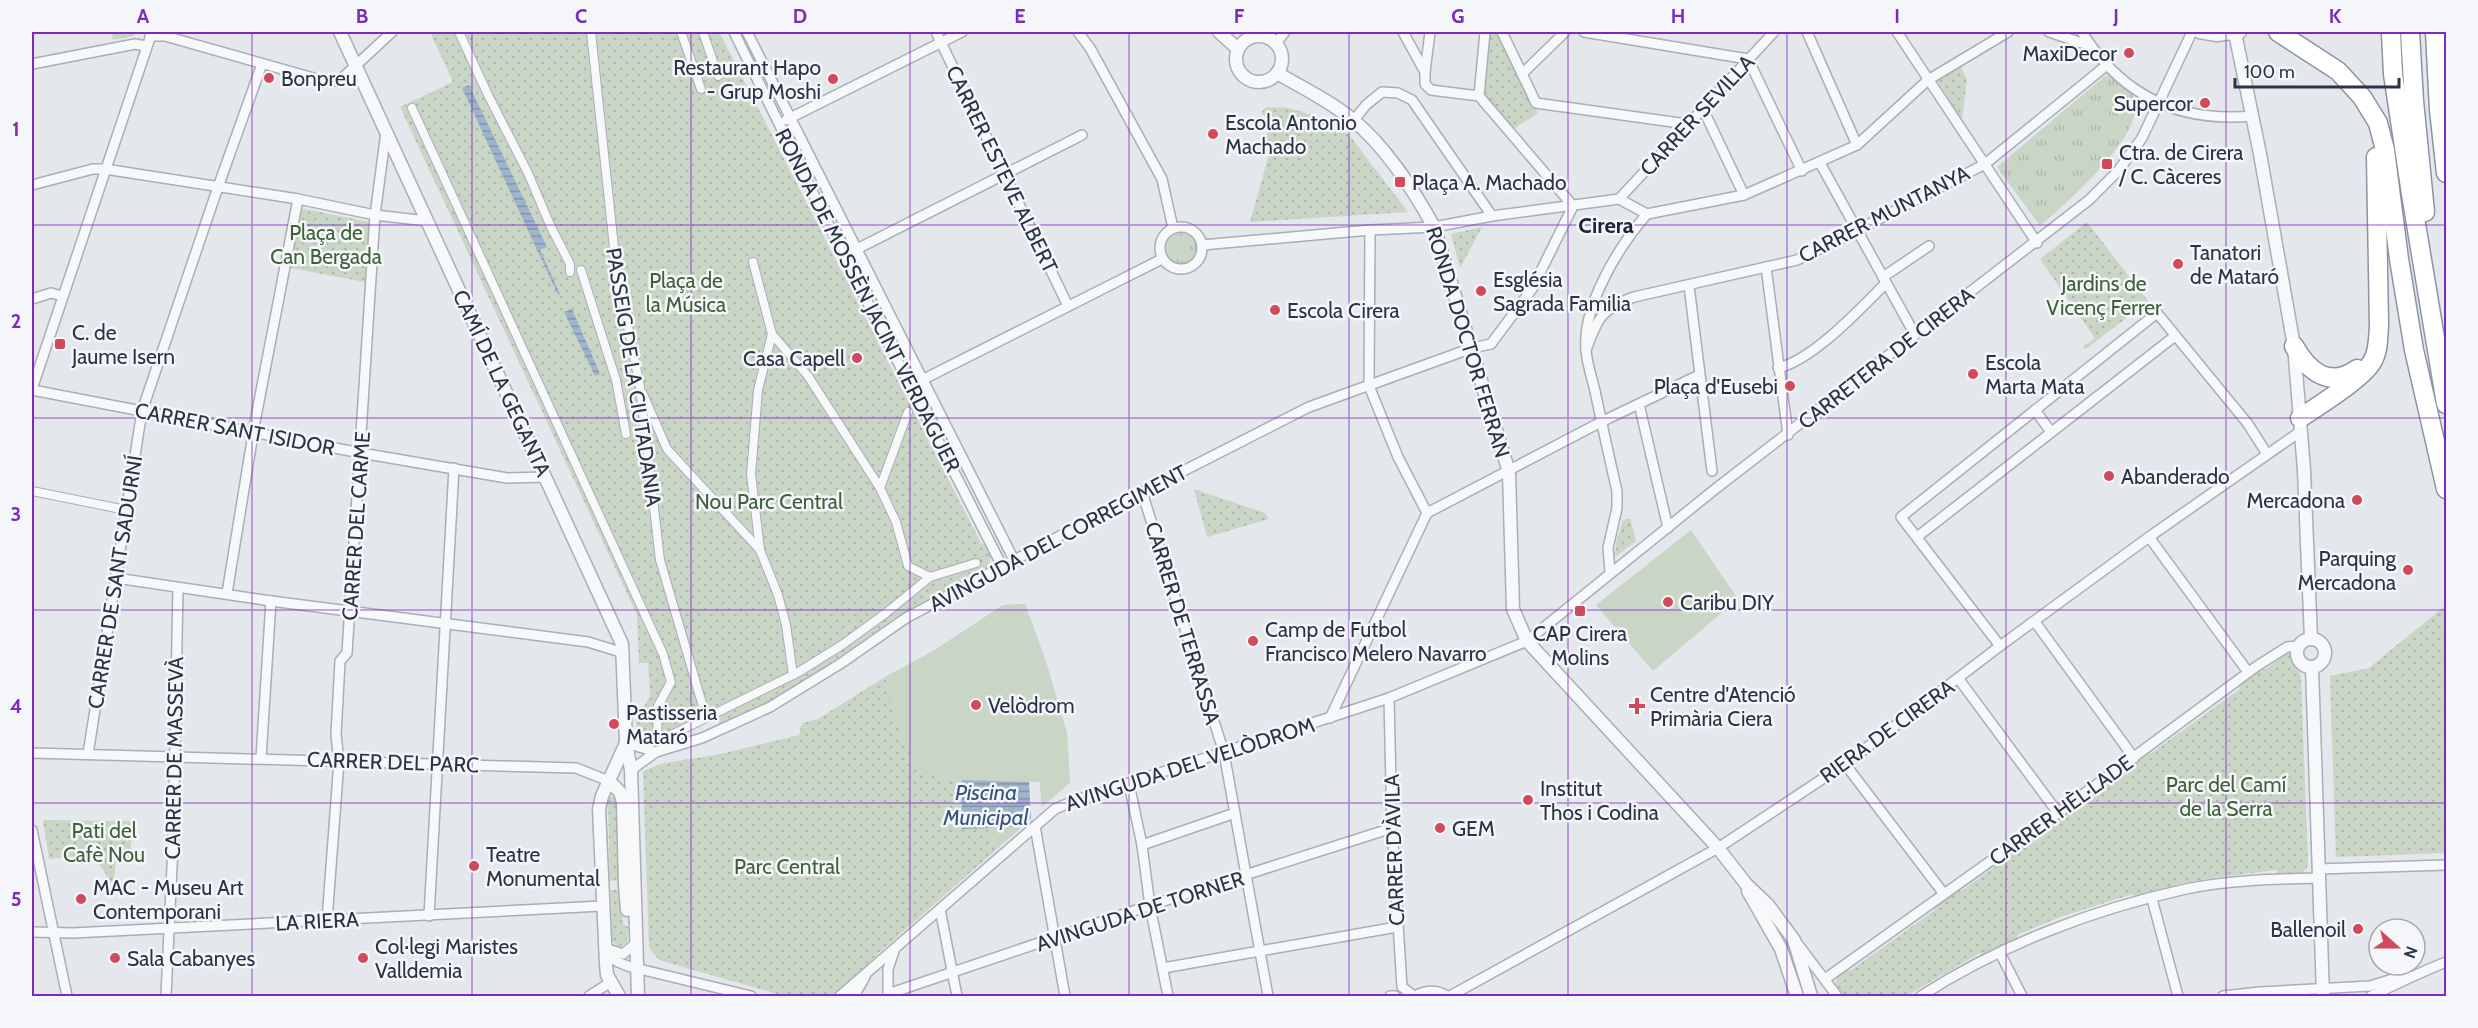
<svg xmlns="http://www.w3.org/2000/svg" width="2478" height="1028" font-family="Cabin,sans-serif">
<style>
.grass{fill:url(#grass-tufts)}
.park{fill:url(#park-dots)}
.pitch{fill:#c9d6c5}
.water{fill:url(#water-rules)}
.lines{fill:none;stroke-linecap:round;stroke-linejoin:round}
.pedestrian-casing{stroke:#a9aeb7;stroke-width:10}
.minor-casing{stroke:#a9aeb7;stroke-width:12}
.tertiary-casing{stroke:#a9aeb7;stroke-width:15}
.motorway-casing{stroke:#8b94a3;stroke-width:21}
.pedestrian{stroke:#f7f8fa;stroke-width:8}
.minor{stroke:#f7f8fa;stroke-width:9}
.tertiary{stroke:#f7f8fa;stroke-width:12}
.motorway{stroke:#fff;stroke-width:18}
.grid{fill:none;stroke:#7b2cbf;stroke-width:1.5;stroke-opacity:0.55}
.poi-dot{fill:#d1495b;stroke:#f4f6f9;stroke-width:2}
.labels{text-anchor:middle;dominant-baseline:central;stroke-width:5;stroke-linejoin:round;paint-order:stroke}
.poi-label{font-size:21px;fill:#2b3445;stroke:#f4f6f9;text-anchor:start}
.street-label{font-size:21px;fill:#2b3445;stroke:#f4f6f9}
.park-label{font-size:21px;fill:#3f6138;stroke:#f4f6f9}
.neighbourhood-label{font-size:22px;font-weight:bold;fill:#1d2536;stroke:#f4f6f9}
.water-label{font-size:22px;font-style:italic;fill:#34527a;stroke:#f4f6f9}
.neatline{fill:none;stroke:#7b2cbf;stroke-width:2}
.grid-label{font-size:20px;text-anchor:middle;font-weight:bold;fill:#7b2cbf}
</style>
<defs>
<pattern id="grass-tufts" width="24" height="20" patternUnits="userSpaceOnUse" patternTransform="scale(1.5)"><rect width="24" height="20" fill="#c9d6c5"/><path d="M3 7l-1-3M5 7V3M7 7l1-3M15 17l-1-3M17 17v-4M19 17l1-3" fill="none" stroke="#adb8ab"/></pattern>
<pattern id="park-dots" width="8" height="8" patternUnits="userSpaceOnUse" patternTransform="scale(1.5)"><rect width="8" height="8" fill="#c9d6c5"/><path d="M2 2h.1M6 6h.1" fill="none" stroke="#adb8ab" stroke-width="1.8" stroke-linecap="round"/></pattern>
<pattern id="water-rules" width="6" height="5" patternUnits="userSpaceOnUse" patternTransform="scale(1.5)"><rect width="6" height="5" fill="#9fb4cc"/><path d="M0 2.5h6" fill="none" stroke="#8293a7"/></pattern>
</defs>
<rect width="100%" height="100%" fill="#e4e7ec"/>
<g class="grass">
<path d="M 2113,75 C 2118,81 2129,88 2133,95 C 2152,130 2063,206 2040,226 L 1997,167 L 2105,76 Z"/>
<circle cx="1182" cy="249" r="16"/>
</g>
<g class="park">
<polygon points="111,32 135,32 134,36 113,40"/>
<path d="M 430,32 L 719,32 L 981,543 L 986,545 C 991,555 994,560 986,569 L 895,618 L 816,673 L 767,703 L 720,725 L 715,717 L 688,730 L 676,741 L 638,742 L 636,721 L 650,696 L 648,663 L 639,663 L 637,615 L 400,107 L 453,82 Z"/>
<polygon points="1489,32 1497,32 1538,113 1512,130 1482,90"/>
<polygon points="1960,65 1967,79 1962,120 1936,79"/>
<polygon points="1266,107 1289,108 1309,114 1349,135 1408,212 1250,222 1271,147 1262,141 1275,123 1261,113"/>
<polygon points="300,208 369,222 365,282 290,268"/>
<polygon points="2087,222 2148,301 2086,349 2083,347 2095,338 2040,259"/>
<polygon points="1482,227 1460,268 1451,234"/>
<polygon points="1194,489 1265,513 1269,519 1207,537"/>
<polygon points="1630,518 1636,541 1615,557 1616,543 1623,520"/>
<polygon points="1025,604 1046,662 1067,733 1070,782 1042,807 1040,782 962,780 989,829 990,843 997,849 881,951 834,996 784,996 659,960 649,947 643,771 664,763 716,755 799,735 802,723 818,719 880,680 935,650 1003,605"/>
<polygon points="2446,605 2446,853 2336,857 2330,676 2369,668"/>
<path d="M 2290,649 L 2290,657 L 2301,676 L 2308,865 C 2304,878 2289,874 2277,875 L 2277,870 L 2210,878 L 2175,885 L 2175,889 L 2134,898 L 2133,894 L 2060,917 L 2017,935 L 2019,939 L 1982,956 L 1980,953 L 1906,996 L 1843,996 L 1835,985 L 1837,976 L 1847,969 L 1850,971 L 1935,910 L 1933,906 L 1958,888 L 1961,891 L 2048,828 L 2046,824 L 2071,806 L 2074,809 L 2125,772 L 2123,769 L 2148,751 L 2150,754 L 2240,689 L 2238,685 L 2262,667 L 2265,670 Z"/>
<polygon points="613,796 619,800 621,880 610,881 608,801 609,797"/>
<path d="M 43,820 L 132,821 L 130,860 L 116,860 L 114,882 L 109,882 C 100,852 74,856 49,859 Z"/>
<polygon points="611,890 621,890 623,924 628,927 627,943 619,947 612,941"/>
</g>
<g class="pitch">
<polygon points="1691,530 1738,599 1653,671 1596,605"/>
<path d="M 1025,604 L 1046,662 L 1067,733 L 1070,782 L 1042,807 L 1040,782 L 1029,782 L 1031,819 L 997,849 L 990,843 L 989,829 L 962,829 L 962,780 C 956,780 949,780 943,779 C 902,769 895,711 885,677 L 935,650 L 1003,605 Z"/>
</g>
<g class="water">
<polygon points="469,85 547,247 540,250 560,294 558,295 462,88"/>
<polygon points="572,309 600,374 595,376 564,312"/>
<polygon points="962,780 1029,782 1031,819 1014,819 1012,827 962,829"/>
</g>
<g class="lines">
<defs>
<g id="pedestrian">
<polyline points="459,32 488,95 528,173 550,225 570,264 570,272"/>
<polyline points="591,32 616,266 640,387 660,560 706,717"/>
<polyline points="681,32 701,89"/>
<polyline points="703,32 718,76"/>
<polyline points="412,108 663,654 671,682 658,706 657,742 797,673 842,645 886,613 930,577"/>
<polyline points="753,262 772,334 758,390 751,474 760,550 778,595 786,625 793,675"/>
<polyline points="581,270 616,380 626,434"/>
<polyline points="772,334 808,376 880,488 896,522 908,566 930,577 976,563"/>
<polyline points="643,394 667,449 760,550"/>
<polyline points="880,488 908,412"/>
<polyline points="32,491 126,510"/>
</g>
<g id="minor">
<polyline points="734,32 844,256 1003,568"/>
<polyline points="747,32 1015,562"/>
<polyline points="936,32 1068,306"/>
<polyline points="1078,32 1090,48 1162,179 1173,228"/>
<polyline points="1502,32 1536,103 1687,124"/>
<polyline points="1584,32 1748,59 1802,171"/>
<polyline points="1807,32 1857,145"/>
<polyline points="1897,32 2037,243"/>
<polyline points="2049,32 2091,46"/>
<path d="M 2082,32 C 2121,95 2178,123 2253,116"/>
<polyline points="150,36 165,36 324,81 339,81 392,32"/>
<polyline points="1276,43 1285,32"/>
<polyline points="32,64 135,44 146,46"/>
<polyline points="1425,72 1430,32"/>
<polyline points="1523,73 1565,32"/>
<polyline points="1479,96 1485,32"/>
<polyline points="1702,107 1744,195"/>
<polyline points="786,120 962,32"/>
<polyline points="1354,120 1366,105 1382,92 1398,93 1412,100 1492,216"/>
<polyline points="1820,163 1914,333"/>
<polyline points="32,185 93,169 105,169 298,199 375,215 427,221"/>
<polyline points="1619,199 1774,32"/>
<circle cx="1181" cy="248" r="21"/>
<polyline points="1202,245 1370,230 1434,227 1492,216 1619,199 1647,214 1744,195 1857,145 1928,80 2008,32"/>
<polyline points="851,252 1082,135"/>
<polyline points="1766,267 1788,435"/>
<polyline points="1883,277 1929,246"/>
<polyline points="1689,286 1712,471"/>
<polyline points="32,299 51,293 62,296"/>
<path d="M 1586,350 C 1598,318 1601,309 1634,297 L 1797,260 L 1856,231 L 1985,164 L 2107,65"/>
<path d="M 1778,368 C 1813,360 1860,309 1885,284"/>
<polyline points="918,382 1162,259"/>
<polyline points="32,389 152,32"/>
<polyline points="32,390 361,453 507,478 546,477"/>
<polyline points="1639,404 1668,528"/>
<polyline points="2035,410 2051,432"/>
<polyline points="1142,492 1224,753 1268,996"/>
<polyline points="1427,513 1601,422 1699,375"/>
<polyline points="1917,537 2175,336"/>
<polyline points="2149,537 2248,672"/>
<path d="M 1610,572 L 1608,548 L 1617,508 L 1617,491 C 1609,457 1602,424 1595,391 C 1592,378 1587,364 1586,350 C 1582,306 1619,246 1647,214"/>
<polyline points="116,578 271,601 588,642 624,653"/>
<polyline points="227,593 255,422 298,199"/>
<polyline points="2035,622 2134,758"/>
<polyline points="2000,646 1901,517 2157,313 2248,424 2267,454"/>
<polyline points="1958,678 2058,813"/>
<polyline points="1389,698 1392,828 1402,987 1414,996"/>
<polyline points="1330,718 1427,513 1398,457 1369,386 1370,230"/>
<polyline points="626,743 656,752"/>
<polyline points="32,753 576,768 609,781"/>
<polyline points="88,754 142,411 218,187 262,64"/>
<polyline points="261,758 271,601"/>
<polyline points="1845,764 1944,894"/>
<polyline points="631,770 656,752 702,738 770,707 840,664 906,618 1142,492 1309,407 1472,348 1491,344 1532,289 1573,206 1479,96 1431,90 1425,84 1425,72 1403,32"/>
<polyline points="1129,784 1142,845 1150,906 1168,996"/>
<polyline points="1035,826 1065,996"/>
<polyline points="32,830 67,996"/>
<polyline points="1142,845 1235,813"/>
<polyline points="2318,869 2446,865"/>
<polyline points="2152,899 2178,996"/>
<polyline points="940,909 957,996"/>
<polyline points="429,916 454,468"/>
<polyline points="327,920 339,761 336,735 340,661 347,653 375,215 386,132"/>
<polyline points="32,932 73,933 602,906"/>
<polyline points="1797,943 1837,996"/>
<path d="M 607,949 C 612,961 619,963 631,967 L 751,996"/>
<polyline points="608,949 623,954 635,944"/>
<polyline points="2000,953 2022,996"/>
<polyline points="1163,968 1397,927"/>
<polyline points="1825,979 2058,813 2257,666 2287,647 2298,646"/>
<polyline points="888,994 1145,907 1392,828"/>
<polyline points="166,996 173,845 178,588"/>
<polyline points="589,996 611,982"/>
<polyline points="840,996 1055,809 1074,801 1389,698 1527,641 1714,490 2089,200 2118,171 2142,138 2192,32"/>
<polyline points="854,996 865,977"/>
<polyline points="888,996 888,969 894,951"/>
<polyline points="1390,996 1395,996"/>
<path d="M 1415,996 C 1426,990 1436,989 1447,996"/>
<polyline points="1450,996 1718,848 1845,764 2000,646 2149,537 2301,431"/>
<path d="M 1921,996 C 2000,945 2094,909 2186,889 C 2229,880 2274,879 2318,878"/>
<polyline points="2223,996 2260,992 2370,986 2396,978 2410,976"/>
<path d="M 2371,996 C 2396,984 2421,972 2446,962"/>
</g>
<g id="tertiary">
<polyline points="340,32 622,644 626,743 631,770 638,996"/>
<polyline points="1219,32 1238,49"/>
<polyline points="2199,32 2217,35 2240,32"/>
<polyline points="2235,33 2260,154 2294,346 2304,470 2311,639"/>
<circle cx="1259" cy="59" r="23"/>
<path d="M 1277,73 C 1303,88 1330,101 1353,120 C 1387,148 1413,189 1434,227 L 1509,472 L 1513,609 L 1527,641 L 1718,848 L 1746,884 L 1768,905 L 1794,940 L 1811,996"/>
<circle cx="2311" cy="653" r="14"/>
<polyline points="2312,667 2323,996"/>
<polyline points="609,781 620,792 625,810"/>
<polyline points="623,803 625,885 627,910"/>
<polyline points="1748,891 1781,949 1797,996"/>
<polyline points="619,996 607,975 606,964 599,809 602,796 626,743"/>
</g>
<g id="motorway">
<polyline points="2278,32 2338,71 2362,97 2378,123 2385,150 2399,259 2414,350 2446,489"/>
<polyline points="2391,32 2393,74 2411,194 2446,404"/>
<polyline points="2410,32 2414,101 2425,212"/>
<polyline points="2435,32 2439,110 2446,173"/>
<path d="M 2294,346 C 2308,371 2329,389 2357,369"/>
<path d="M 2300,418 C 2317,407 2363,378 2372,362 C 2379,351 2378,337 2379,325 L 2376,157"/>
</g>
</defs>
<use href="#pedestrian" class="pedestrian-casing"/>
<use href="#minor" class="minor-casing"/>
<use href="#tertiary" class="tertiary-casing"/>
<use href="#motorway" class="motorway-casing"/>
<use href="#pedestrian" class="pedestrian"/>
<use href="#minor" class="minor"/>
<use href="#tertiary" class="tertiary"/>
<use href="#motorway" class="motorway"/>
</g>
<path class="grid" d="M 252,32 L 252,996M 472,32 L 472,996M 691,32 L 691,996M 910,32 L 910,996M 1129,32 L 1129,996M 1349,32 L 1349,996M 1568,32 L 1568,996M 1787,32 L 1787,996M 2006,32 L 2006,996M 2226,32 L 2226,996M 32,225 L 2446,225M 32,418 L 2446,418M 32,610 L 2446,610M 32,803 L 2446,803"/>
<g class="poi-dot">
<circle cx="2129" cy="53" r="6"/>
<circle cx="269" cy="78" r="6"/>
<circle cx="833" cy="79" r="6"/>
<circle cx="2205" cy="103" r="6"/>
<circle cx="1213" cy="134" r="6"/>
<rect x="2101" y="158" width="12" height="12" rx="3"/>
<rect x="1394" y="176" width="12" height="12" rx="3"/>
<circle cx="2178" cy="264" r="6"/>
<circle cx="1481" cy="291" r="6"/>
<circle cx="1275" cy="310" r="6"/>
<rect x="54" y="338" width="12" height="12" rx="3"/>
<circle cx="857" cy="358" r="6"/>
<circle cx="1973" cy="374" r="6"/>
<circle cx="1790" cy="386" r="6"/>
<circle cx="2109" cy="476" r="6"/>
<circle cx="2357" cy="500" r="6"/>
<circle cx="2408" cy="570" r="6"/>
<circle cx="1668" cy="602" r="6"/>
<rect x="1574" y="605" width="12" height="12" rx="3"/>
<circle cx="1253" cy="641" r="6"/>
<circle cx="976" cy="705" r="6"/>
<path d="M1634 697h6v6h6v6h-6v6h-6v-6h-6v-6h6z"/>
<circle cx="614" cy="724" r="6"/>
<circle cx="1528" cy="800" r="6"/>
<circle cx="1440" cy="828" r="6"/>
<circle cx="474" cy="866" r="6"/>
<circle cx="81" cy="899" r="6"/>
<circle cx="2358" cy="929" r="6"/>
<circle cx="115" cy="958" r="6"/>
<circle cx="363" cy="958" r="6"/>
</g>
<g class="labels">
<g class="poi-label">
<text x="2117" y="53" text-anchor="end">MaxiDecor</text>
<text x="821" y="67" text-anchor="end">Restaurant Hapo<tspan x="821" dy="24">- Grup Moshi</tspan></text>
<text x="281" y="78">Bonpreu</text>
<text x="2193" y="103" text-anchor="end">Supercor</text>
<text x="1225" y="122">Escola Antonio<tspan x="1225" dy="24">Machado</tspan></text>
<text x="2119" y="152">Ctra. de Cirera<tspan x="2119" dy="24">/ C. Càceres</tspan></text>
<text x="1412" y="182">Plaça A. Machado</text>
<text x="2190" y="252">Tanatori<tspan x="2190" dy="24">de Mataró</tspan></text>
<text x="1493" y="279">Església<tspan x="1493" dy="24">Sagrada Familia</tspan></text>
<text x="1287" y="310">Escola Cirera</text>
<text x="72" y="332">C. de<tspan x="72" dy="24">Jaume Isern</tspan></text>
<text x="845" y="358" text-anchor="end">Casa Capell</text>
<text x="1985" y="362">Escola<tspan x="1985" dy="24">Marta Mata</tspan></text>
<text x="1778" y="386" text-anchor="end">Plaça d'Eusebi</text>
<text x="2121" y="476">Abanderado</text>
<text x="2345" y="500" text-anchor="end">Mercadona</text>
<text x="2396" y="558" text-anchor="end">Parquing<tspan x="2396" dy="24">Mercadona</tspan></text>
<text x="1680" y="602">Caribu DIY</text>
<text x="1265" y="629">Camp de Futbol<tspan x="1265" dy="24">Francisco Melero Navarro</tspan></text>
<text x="1580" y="633" text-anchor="middle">CAP Cirera<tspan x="1580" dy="24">Molins</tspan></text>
<text x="1650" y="694">Centre d'Atenció<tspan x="1650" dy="24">Primària Ciera</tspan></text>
<text x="988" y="705">Velòdrom</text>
<text x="626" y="712">Pastisseria<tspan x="626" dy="24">Mataró</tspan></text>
<text x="1540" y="788">Institut<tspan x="1540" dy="24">Thos i Codina</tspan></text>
<text x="1452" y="828">GEM</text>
<text x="486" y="854">Teatre<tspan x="486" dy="24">Monumental</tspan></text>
<text x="93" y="887">MAC - Museu Art<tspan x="93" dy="24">Contemporani</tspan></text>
<text x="2346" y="929" text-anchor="end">Ballenoil</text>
<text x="375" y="946">Col·legi Maristes<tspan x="375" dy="24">Valldemia</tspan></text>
<text x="127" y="958">Sala Cabanyes</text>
</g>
<g class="street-label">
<text transform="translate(1697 115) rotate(-47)">CARRER SEVILLA</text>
<text transform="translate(1002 169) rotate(64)">CARRER ESTEVE ALBERT</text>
<text transform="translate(1884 214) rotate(-27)">CARRER MUNTANYA</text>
<text transform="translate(868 300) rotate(63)">RONDA DE MOSSÈN JACINT VERDAGUER</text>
<text transform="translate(1468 342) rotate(73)">RONDA DOCTOR FERRAN</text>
<text transform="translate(1886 358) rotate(-38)">CARRETERA DE CIRERA</text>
<text transform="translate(634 377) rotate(81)">PASSEIG DE LA CIUTADANIA</text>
<text transform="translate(502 383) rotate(65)">CAMÍ DE LA GEGANTA</text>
<text transform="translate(235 429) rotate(11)">CARRER SANT ISIDOR</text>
<text transform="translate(356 526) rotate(-86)">CARRER DEL CARME</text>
<text transform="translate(1058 538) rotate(-28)">AVINGUDA DEL CORREGIMENT</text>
<text transform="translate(115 582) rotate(-81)">CARRER DE SANT SADURNÍ</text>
<text transform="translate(1183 623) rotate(73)">CARRER DE TERRASSA</text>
<text transform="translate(1887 731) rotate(-36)">RIERA DE CIRERA</text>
<text transform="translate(174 758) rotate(-89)">CARRER DE MASSEVÀ</text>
<text transform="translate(393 762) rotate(2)">CARRER DEL PARC</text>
<text transform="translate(1190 764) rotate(-18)">AVINGUDA DEL VELÒDROM</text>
<text transform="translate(2061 810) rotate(-36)">CARRER HÈL·LADE</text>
<text transform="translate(1394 850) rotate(-92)">CARRER D'ÀVILA</text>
<text transform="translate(1140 911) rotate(-18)">AVINGUDA DE TORNER</text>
<text transform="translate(317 921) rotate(-3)">LA RIERA</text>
</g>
<g class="park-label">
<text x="326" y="232">Plaça de<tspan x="326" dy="24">Can Bergada</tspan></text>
<text x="686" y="280">Plaça de<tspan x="686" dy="24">la Música</tspan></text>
<text x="2104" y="283">Jardins de<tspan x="2104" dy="24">Vicenç Ferrer</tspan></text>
<text x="769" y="501">Nou Parc Central</text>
<text x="2226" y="784">Parc del Camí<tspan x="2226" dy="24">de la Serra</tspan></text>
<text x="104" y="830">Pati del<tspan x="104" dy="24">Cafè Nou</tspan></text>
<text x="787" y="866">Parc Central</text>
</g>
<g class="neighbourhood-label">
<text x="1606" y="225">Cirera</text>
</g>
<g class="water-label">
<text x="986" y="792">Piscina<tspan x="986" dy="25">Municipal</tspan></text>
</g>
</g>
<rect width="2478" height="1028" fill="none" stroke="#f4f6f9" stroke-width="66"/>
<g transform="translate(2397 947) rotate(111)"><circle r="28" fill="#f4f6f9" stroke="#a4a8b1" stroke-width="1.5"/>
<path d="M0-4.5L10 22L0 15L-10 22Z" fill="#d1495b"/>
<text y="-9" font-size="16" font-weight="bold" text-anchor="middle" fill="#2b3445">N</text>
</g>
<path d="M2235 78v9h164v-9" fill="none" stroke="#2b3445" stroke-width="3"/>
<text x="2244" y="78" font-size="18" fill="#2b3445" stroke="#f4f6f9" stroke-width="4.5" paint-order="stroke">100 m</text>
<rect x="33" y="33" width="2412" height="962" class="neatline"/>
<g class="grid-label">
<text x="143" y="23">A</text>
<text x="362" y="23">B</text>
<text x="581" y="23">C</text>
<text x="800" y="23">D</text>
<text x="1020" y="23">E</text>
<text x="1239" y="23">F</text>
<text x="1458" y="23">G</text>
<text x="1678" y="23">H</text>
<text x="1897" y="23">I</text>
<text x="2116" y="23">J</text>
<text x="2335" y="23">K</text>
<text x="16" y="136">1</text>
<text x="16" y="328">2</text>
<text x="16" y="521">3</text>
<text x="16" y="713">4</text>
<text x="16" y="906">5</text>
</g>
</svg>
